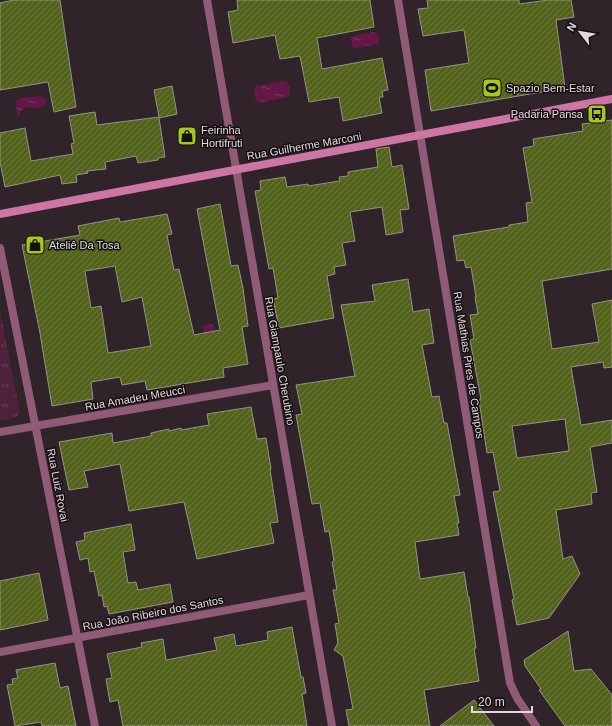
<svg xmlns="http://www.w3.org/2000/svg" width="612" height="726" font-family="Arial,sans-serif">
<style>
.park{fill:url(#park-tufts)}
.water{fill:url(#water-ripples)}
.building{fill:url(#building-hatch);stroke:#909486;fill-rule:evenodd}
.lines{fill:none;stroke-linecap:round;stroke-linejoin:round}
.street{stroke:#915b77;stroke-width:8}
.secondary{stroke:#cd75a4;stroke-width:8}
.labels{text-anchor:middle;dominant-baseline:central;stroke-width:3;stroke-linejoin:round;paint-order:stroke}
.poi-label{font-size:11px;fill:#e0d8dc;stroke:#150f12;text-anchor:start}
.street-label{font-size:11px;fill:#e0d8dc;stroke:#150f12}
</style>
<defs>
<pattern id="park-tufts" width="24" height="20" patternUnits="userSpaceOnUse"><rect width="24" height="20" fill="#4f213b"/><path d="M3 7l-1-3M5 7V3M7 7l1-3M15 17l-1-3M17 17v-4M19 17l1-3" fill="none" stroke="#684057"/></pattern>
<pattern id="water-ripples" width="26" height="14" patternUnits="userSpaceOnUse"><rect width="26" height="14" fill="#651746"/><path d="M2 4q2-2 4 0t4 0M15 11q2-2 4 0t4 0" fill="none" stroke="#7b3860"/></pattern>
<pattern id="building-hatch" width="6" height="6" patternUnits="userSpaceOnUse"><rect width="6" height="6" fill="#54631c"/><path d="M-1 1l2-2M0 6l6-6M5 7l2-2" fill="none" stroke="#6c793c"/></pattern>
</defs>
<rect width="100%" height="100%" fill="#30242a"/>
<path class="park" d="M 0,311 L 20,412 C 17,420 7,419 0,420 Z"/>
<g class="water">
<path d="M 375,32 C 379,34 380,41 378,44 L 356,48 L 352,47 L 351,39 L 352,36 Z"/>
<path d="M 286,81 C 289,84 291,94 288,97 L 259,103 L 256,101 L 254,89 L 255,86 Z"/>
<path d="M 38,96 L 43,97 L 46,100 L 46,103 C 37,115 29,102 22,110 C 21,112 20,114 19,116 L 17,115 L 16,101 C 23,96 30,98 38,96 Z"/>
<polygon points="210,324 213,325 216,345 206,347 203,327 204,325"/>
</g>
<g class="building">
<polygon points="14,0 60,0 76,107 54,112 48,82 0,90 0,3"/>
<polygon points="237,0 370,0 374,27 317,38 322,69 382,58 388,90 382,91 383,97 379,97 382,113 343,121 339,97 309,102 300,56 280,59 275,35 233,43 228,12 238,10"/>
<polygon points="427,0 519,0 519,4 548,0 571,0 574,17 556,20 565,88 431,111 425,70 469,63 464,30 423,36 418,9 428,8"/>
<polygon points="172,86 177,114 159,118 165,157 158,158 158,160 138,163 136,156 105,162 106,169 87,171 88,173 76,175 77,182 62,184 60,175 5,187 0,162 0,133 25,128 31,161 73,154 71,144 74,143 69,116 95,112 97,125 159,117 154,90"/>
<path d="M 612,120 L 612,269 L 542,281 L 552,349 L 599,342 L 592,304 L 612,300 L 612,367 L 604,368 L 603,362 L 571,367 L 581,425 L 612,420 L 612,443 L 590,447 L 597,492 L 591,493 L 592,504 L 556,510 L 563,559 L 572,556 L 580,574 L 549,618 L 517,625 L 512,600 L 514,599 L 493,492 L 500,491 L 493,452 L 487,453 L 479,400 L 481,399 L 470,340 L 474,339 L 470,315 L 478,314 L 475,297 L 476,297 L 471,267 L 466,268 L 464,260 L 457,261 L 453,236 L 509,227 L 509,225 L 528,222 L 526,203 L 532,202 L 523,148 L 534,146 L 533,139 L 583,131 L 582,124 ZM 565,419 L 569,451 L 517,458 L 512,426 Z"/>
<polygon points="389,147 392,167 402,165 409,209 400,210 403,232 386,235 382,207 350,212 355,241 342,243 346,265 334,267 335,274 327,276 334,318 279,328 273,299 278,298 273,268 269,269 255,191 261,190 260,181 285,177 287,187 308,184 308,186 340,181 339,177 348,176 348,172 378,167 376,149"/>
<path d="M 220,204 L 231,266 L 238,265 L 243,288 L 248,326 L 242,327 L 248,364 L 223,368 L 224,377 L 147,390 L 145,381 L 122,385 L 120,377 L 91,382 L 93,399 L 52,406 L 40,333 L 22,245 L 80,235 L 78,226 L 119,218 L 120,222 L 167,214 L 172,234 L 167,235 L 174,270 L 179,269 L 194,335 L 220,330 L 197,209 ZM 115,266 L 122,302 L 142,297 L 151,346 L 108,353 L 101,306 L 91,308 L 85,271 Z"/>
<polygon points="408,279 413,312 429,309 434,343 422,345 432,397 439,396 444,423 447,423 460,495 454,496 459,523 457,523 459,535 415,542 420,579 464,572 468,597 469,597 476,648 474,648 479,681 424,690 430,726 349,726 346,710 353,709 343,656 334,650 338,643 335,624 339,623 333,590 337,590 332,562 334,561 329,531 325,532 320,503 312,504 296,415 302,414 296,385 355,376 341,305 375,301 372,285"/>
<polygon points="251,407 257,439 266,438 271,469 270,469 278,522 270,523 274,543 197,559 184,502 129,511 120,464 84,471 88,487 69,490 59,442 112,433 113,443 151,436 151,433 169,429 169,431 181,428 181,430 209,425 207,414"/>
<polygon points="131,524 135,550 123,552 128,583 136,582 138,590 170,584 173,602 109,614 107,606 104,607 102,595 99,596 94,571 90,572 88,558 80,560 76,542 85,540 84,533"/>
<polygon points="39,573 48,620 0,630 0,581"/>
<polygon points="292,627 301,677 303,677 306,693 302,694 307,726 123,726 118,700 110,702 106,679 112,678 107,654 142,647 141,643 163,639 166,660 217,650 214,638 234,634 236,646 268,640 267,632"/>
<polygon points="568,631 574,671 591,669 612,695 612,726 565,726 539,690 541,689 525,666 524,660"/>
<polygon points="55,663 60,688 68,686 76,726 42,726 41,722 15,726 7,685 13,684 12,679 18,678 16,670"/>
<polygon points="474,700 494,726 440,726"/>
</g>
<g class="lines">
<g class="street">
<polyline points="207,0 332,726"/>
<polyline points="398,0 510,683 517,698 536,726"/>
<polyline points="0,248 95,726"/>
<polyline points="0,432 273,385"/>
<polyline points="0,652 309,595"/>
</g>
<polyline class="secondary" points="0,214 612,99"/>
</g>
<defs>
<symbol id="stadium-square" viewBox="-11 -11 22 22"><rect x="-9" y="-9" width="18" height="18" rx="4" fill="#a9c71a" stroke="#150f12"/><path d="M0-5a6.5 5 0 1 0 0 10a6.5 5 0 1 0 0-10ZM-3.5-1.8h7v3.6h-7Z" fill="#111"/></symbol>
<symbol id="bus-square" viewBox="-11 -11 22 22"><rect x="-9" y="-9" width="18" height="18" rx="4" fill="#a9c71a" stroke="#150f12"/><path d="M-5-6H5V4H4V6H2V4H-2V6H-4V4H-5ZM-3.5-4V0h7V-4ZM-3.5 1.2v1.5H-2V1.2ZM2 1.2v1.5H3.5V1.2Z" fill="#111"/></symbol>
<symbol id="shop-square" viewBox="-11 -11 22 22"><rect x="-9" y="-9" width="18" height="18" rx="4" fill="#a9c71a" stroke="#150f12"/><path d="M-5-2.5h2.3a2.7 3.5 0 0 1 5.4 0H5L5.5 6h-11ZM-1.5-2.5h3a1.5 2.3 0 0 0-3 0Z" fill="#111"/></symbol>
</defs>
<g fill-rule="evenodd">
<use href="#stadium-square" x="481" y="77" width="22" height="22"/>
<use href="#bus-square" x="586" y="103" width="22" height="22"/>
<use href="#shop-square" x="176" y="125" width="22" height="22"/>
<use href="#shop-square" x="24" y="234" width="22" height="22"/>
</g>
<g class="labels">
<g class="poi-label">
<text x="506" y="88">Spazio Bem-Estar</text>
<text x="583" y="114" text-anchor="end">Padaria Pansa</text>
<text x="201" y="130">Feirinha<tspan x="201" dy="13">Hortifruti</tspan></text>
<text x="49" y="245">Ateliê Da Tosa</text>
</g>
<g class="street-label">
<text transform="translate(304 146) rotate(-10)">Rua Guilherme Marconi</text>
<text transform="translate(280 361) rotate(80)">Rua Giampaulo Cherubino</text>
<text transform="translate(469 365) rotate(81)">Rua Mathias Pires de Campos</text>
<text transform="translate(135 398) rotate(-10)">Rua Amadeu Meucci</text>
<text transform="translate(58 485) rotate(79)">Rua Luiz Rovai</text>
<text transform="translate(153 613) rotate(-11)">Rua João Ribeiro dos Santos</text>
</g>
</g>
<g transform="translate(580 32) rotate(301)" stroke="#150f12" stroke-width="3" paint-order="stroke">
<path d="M0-3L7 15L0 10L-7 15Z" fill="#e0d8dc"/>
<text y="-6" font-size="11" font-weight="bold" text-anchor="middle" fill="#e0d8dc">N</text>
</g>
<path d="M472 706v6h60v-6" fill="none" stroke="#e0d8dc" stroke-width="2"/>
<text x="478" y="706" font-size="12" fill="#e0d8dc" stroke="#150f12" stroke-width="3" paint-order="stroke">20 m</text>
</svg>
